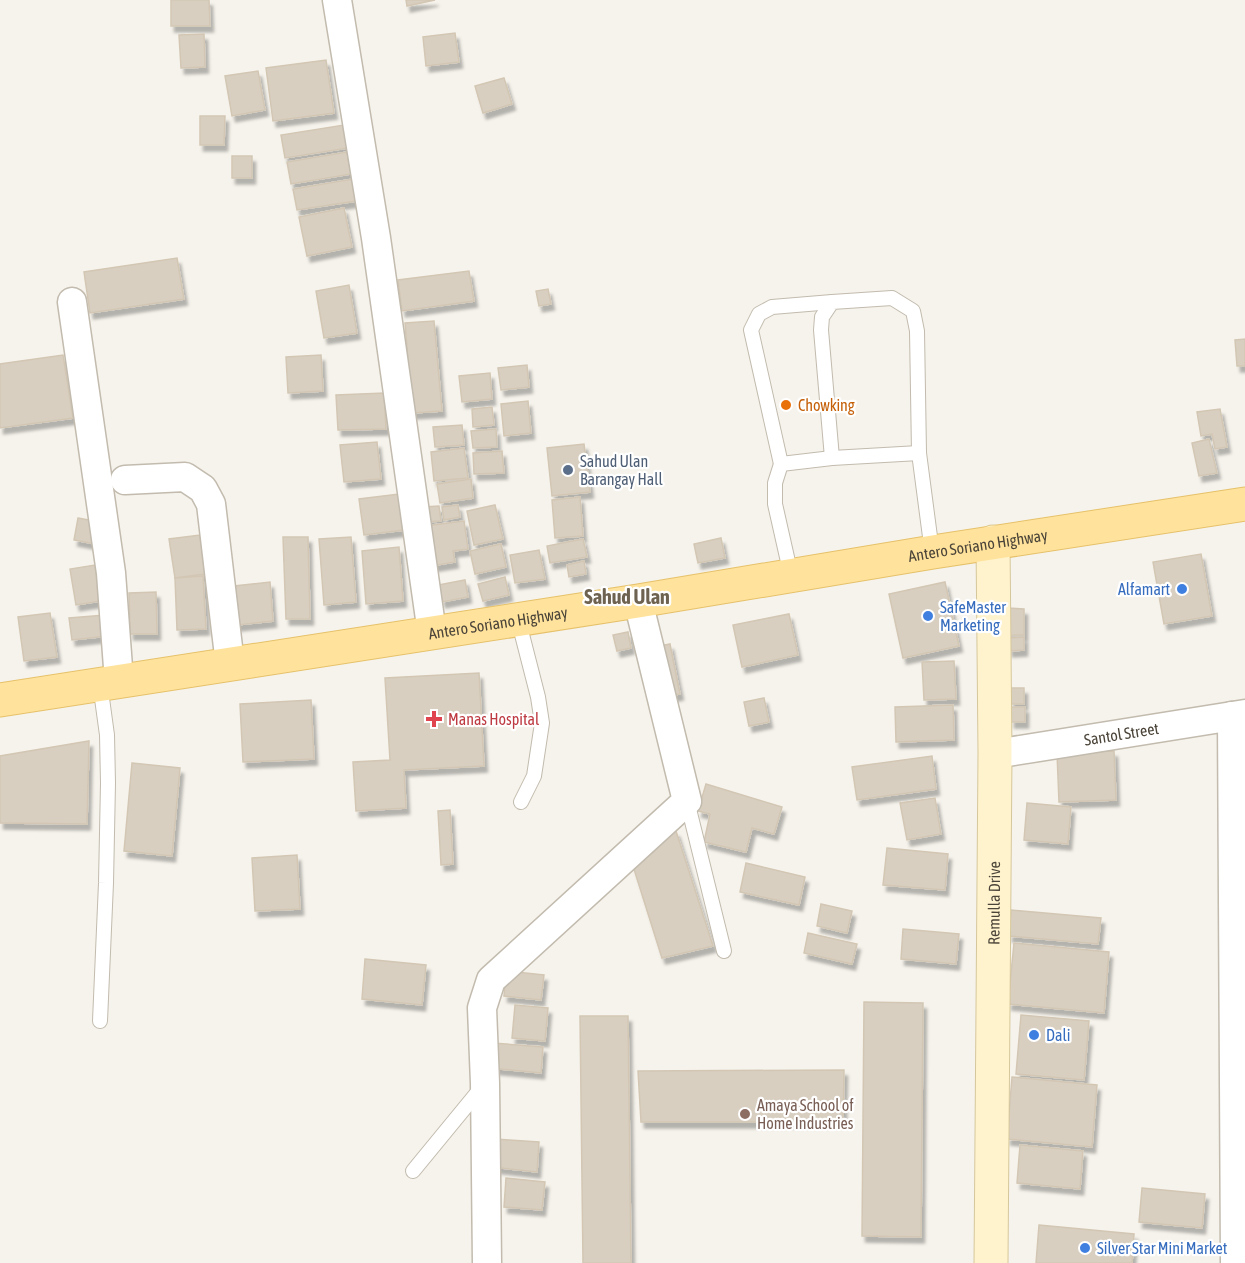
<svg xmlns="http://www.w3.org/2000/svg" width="1245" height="1263" font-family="'Asap Condensed',sans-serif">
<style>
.building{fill:#d8cfc1;stroke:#d3c7b4;stroke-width:1.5;filter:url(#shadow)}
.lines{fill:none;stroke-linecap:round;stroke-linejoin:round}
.service-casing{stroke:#c2bbae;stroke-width:16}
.minor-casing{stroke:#c2bbae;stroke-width:31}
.secondary-casing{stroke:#d6c79b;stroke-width:35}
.primary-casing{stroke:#e6c16a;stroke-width:35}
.service{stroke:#fff;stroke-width:14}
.minor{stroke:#fff;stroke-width:28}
.secondary{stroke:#fff3cd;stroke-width:33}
.primary{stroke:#ffe39c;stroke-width:33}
.food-dot{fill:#e8710a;stroke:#fff;stroke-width:2}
.service-dot{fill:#5c6f8a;stroke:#fff;stroke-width:2}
.shop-dot{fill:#3f7fe0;stroke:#fff;stroke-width:2}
.health-dot{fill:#e0444e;stroke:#fff;stroke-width:2}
.education-dot{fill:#8d6e63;stroke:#fff;stroke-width:2}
.labels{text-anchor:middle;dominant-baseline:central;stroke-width:4.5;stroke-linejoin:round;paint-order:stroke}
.food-label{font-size:16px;fill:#c56008;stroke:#fff;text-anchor:start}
.service-label{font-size:16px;fill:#4e5e75;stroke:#fff;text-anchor:start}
.street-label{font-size:16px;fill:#4b4439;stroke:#fff}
.shop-label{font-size:16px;fill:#366cbe;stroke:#fff;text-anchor:start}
.health-label{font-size:16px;fill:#be3a42;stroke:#fff;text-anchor:start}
.education-label{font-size:16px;fill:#785e54;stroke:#fff;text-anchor:start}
.quarter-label{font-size:20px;font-weight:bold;fill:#6e6250;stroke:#fff}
</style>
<defs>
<filter id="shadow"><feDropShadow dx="3.5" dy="6" stdDeviation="1.5" flood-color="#0004"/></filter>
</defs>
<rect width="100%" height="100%" fill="#f6f3ec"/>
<g class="building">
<polygon points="171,0 209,0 210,26 171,26"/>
<polygon points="406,0 435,0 407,6"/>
<polygon points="455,33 459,62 426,66 423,37"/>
<polygon points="204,34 205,67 181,68 179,35"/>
<polygon points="326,60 334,113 273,121 266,68"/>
<polygon points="258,71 265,110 232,116 225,76"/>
<polygon points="504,78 512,104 483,113 475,86"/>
<polygon points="200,116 225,116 224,145 200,145"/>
<polygon points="344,125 348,148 285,158 281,135"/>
<polygon points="347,152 351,174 291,184 287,162"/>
<rect x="232" y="156" width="20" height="22"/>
<polygon points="353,179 356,201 297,210 293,189"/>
<polygon points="344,208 352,247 307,256 299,217"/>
<polygon points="177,258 184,299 90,313 84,272"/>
<polygon points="469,271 474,301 402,311 398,280"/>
<polygon points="349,285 357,333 324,338 316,291"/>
<polygon points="548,289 551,304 539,306 536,291"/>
<polygon points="434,321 442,411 412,413 405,323"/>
<polygon points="1245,339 1245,366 1237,366 1235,340"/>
<polygon points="63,355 73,418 0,428 0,364"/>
<polygon points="321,355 323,391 288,393 286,357"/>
<polygon points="527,365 529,387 501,390 498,368"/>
<polygon points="490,373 492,399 462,402 459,376"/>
<polygon points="384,393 386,429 338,430 336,395"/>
<polygon points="528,401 531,433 504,436 501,404"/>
<polygon points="492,407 494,425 473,427 472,409"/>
<polygon points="1220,409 1227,447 1215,449 1212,434 1201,436 1197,412"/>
<polygon points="462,425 464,445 435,447 433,427"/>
<polygon points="496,429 497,447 473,448 471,431"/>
<polygon points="1209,439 1217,473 1199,476 1192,443"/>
<polygon points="377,442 381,479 344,482 340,445"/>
<polygon points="584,444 590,492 552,496 547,448"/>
<polygon points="464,448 468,478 434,481 431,452"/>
<polygon points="502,451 504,473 474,474 473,453"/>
<polygon points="471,479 473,498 440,503 437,484"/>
<polygon points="399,494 404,530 364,535 359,499"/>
<polygon points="580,497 583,536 555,538 552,500"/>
<polygon points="458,505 460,517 444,520 442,507"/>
<polygon points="495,505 503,539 474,545 467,511"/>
<polygon points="439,506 441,521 425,522 423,507"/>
<polygon points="78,518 100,522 95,544 74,540"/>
<polygon points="464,521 468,549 453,551 455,562 431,566 425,526"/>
<polygon points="200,535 205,574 175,578 169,539"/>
<polygon points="283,537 308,537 310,619 286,619"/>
<polygon points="351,537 356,602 324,605 319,539"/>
<polygon points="721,538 725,558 698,563 694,544"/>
<polygon points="583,539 587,557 550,563 547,546"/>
<polygon points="501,544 506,567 475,574 470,551"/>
<polygon points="399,547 403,601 366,604 362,551"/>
<polygon points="539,550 545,579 515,583 510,555"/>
<polygon points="1201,554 1212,616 1164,624 1153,562"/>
<polygon points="584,561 586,574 569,577 567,565"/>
<polygon points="95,565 101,601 76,605 70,569"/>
<polygon points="203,576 206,629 177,630 175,578"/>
<polygon points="505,577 509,595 483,601 478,584"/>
<polygon points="465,580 468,597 442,602 438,585"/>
<polygon points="270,582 273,621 229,626 225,587"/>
<polygon points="945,582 959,646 903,658 889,594"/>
<polygon points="156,592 157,634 130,634 129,593"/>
<polygon points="1008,608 1024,609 1024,635 1008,635"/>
<polygon points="50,613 57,657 24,661 18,617"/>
<polygon points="789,614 798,655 742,667 733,625"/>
<polygon points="105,615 107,636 72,640 69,618"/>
<polygon points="628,632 631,648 617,651 613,635"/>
<polygon points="1024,637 1024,650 1009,651 1008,638"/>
<polygon points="670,644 680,694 670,696 660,646"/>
<polygon points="954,661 956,699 924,700 922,662"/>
<polygon points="479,673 484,766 404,770 406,808 356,811 353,762 390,760 385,678"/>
<polygon points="1010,688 1024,688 1024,704 1011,704"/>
<polygon points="764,698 769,722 749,726 744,702"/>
<polygon points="311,700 314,759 243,762 240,704"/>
<polygon points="953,705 954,740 896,742 895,707"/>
<rect x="1011" y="707" width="14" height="15"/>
<polygon points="89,741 87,824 0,823 0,756"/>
<polygon points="1114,751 1116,800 1059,802 1057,753"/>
<polygon points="932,756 936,789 857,800 852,767"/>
<polygon points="132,763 180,768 172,856 124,851"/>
<polygon points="706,784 782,807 774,834 752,828 746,852 704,842 710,814 698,811"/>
<polygon points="935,798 941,834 907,840 900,803"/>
<polygon points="1027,803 1071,807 1068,844 1024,840"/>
<polygon points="450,810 453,864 441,865 438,811"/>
<polygon points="676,831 713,946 662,958 633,866 663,832"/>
<polygon points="887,848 948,854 945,890 883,885"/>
<polygon points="297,855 300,909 255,911 252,858"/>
<polygon points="746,863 805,877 799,905 740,892"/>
<polygon points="821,904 852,911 847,933 817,926"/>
<polygon points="1011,910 1101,918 1098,944 1009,936"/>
<polygon points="903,929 959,934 956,964 901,959"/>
<polygon points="808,933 857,944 852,964 804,953"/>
<polygon points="1014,943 1109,952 1104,1013 1008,1004"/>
<polygon points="365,959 426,965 422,1005 362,999"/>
<polygon points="506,971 544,975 541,1000 504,996"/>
<polygon points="864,1002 923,1003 921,1237 862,1236"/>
<polygon points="515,1005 548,1008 545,1041 512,1038"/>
<polygon points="1021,1015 1089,1021 1084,1080 1016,1074"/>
<polygon points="580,1016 628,1016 631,1263 583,1263"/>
<polygon points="493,1043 543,1047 541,1073 490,1068"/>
<polygon points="844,1070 843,1122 641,1122 638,1071"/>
<polygon points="1012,1077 1097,1085 1092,1147 1007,1139"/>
<polygon points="495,1139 539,1142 537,1172 492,1167"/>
<polygon points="1020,1145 1083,1151 1080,1189 1017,1183"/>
<polygon points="506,1178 545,1182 542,1210 504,1207"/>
<polygon points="1142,1188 1205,1194 1202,1228 1139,1222"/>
<polygon points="1039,1225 1134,1234 1132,1263 1036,1263"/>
</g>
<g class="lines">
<defs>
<g id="service">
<polyline points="832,458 821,330 822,317 832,302 892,298 913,311 917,331 919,453 932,552"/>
<polyline points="781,464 751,330 759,314 772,307 832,302"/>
<polyline points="791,575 775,504 775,483 781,464 832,458 919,453"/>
<polyline points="518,619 538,697 542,723 534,776 521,802"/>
<polyline points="100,684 107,735 108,783 106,883 100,1021"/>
<polyline points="687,801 724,951"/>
<polyline points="413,1171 482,1087"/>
</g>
<g id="minor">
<polyline points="337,0 376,238 432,633"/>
<polyline points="72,302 111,573 119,681"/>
<polyline points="125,480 185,477 203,489 211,504 230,664"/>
<polyline points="1232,716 1235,1263"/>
<path id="s1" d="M 995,754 L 1245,714"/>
<polyline points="487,1263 485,1083 482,1008 491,980 687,801 638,601"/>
</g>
<g id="secondary">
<path id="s2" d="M 991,1263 L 995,754 L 993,542"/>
</g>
<g id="primary">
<path id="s3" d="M 0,700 L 638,601 L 933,552 L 1245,504"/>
</g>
</defs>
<use href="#service" class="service-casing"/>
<use href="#minor" class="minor-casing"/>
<use href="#secondary" class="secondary-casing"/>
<use href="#primary" class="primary-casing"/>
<use href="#service" class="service"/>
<use href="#minor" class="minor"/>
<use href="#secondary" class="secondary"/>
<use href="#primary" class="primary"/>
</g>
<circle class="food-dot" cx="786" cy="405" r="6"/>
<circle class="service-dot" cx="568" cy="470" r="6"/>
<g class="shop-dot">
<circle cx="1182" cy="589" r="6"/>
<circle cx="928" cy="616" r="6"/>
<circle cx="1034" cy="1035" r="6"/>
<circle cx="1085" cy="1248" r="6"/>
</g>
<path class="health-dot" d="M431 710h6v6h6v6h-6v6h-6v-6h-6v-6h6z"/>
<circle class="education-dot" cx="745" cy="1114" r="6"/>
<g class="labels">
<g class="food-label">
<text x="798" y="405">Chowking</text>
</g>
<g class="service-label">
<text x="580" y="461">Sahud Ulan<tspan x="580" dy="18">Barangay Hall</tspan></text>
</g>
<g class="street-label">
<text stroke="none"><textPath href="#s3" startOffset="990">Antero Soriano Highway</textPath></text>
<text stroke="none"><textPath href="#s3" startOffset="504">Antero Soriano Highway</textPath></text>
<text stroke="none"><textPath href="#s1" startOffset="128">Santol Street</textPath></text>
<text stroke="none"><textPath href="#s2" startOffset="360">Remulla Drive</textPath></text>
</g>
<g class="shop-label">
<text x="1170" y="589" text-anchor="end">Alfamart</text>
<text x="940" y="607">SafeMaster<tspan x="940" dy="18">Marketing</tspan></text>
<text x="1046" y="1035">Dali</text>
<text x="1097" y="1248">Silver Star Mini Market</text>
</g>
<g class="health-label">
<text x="448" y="719">Manas Hospital</text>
</g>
<g class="education-label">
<text x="757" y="1105">Amaya School of<tspan x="757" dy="18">Home Industries</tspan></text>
</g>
<g class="quarter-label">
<text x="627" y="596">Sahud Ulan</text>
</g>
</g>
</svg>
